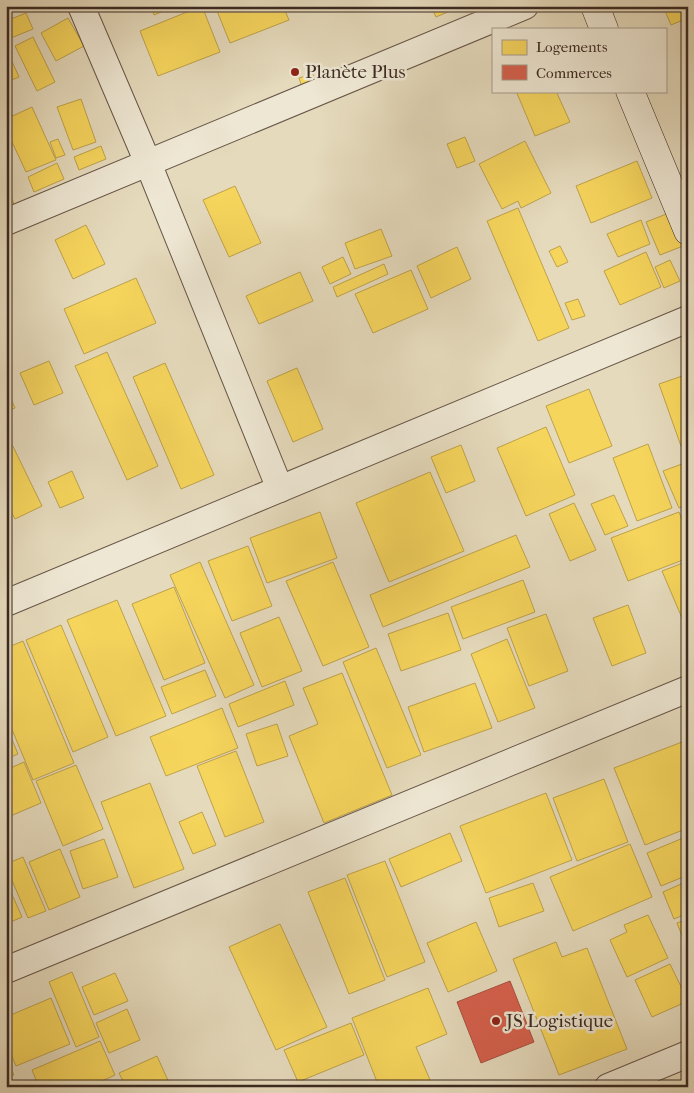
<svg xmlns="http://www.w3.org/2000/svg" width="694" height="1093" font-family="'IM FELL French Canon',serif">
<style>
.homes{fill:#f6d55c;stroke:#bea14a}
.shops{fill:#d6604d;stroke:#a85040}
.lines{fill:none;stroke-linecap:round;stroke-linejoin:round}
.minor-casing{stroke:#665548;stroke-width:28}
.secondary-casing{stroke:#3b2921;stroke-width:29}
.minor{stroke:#eee7d3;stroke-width:26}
.secondary{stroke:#eee7d3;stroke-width:28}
.poi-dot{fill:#8f2418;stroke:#eee7d3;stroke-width:2}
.labels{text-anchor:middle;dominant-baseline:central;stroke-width:5;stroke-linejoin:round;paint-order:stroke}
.poi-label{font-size:19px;fill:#3b2921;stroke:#eee7d3;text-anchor:start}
</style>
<rect width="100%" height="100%" fill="#e5dabc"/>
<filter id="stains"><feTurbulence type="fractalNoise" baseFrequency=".004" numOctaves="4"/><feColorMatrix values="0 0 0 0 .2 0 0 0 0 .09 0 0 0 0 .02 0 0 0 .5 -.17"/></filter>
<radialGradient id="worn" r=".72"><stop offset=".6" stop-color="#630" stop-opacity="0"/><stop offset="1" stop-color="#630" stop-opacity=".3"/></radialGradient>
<g class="homes">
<polygon points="151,6 176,6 154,15"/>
<polygon points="202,6 220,52 158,76 140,31"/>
<polygon points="215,6 283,6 289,20 230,43"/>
<polygon points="431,6 462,6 436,17"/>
<polygon points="663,6 684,6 688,18 671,25"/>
<polygon points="26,13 33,29 6,40 6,21"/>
<polygon points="68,18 84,46 56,61 41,33"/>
<polygon points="33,37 55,82 37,91 15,46"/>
<polygon points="6,48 19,77 6,82"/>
<polygon points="313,74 318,89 304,93 299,78"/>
<polygon points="516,91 556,91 570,122 535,136"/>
<polygon points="81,99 96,142 73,150 57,107"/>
<polygon points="32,107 56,160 26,172 6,129 6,119"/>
<polygon points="465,137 475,161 457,168 447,144"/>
<polygon points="58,139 65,155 56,158 50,142"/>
<polygon points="525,141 551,193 521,208 518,201 502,209 479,164"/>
<polygon points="101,146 106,159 79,170 74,157"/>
<polygon points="637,161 652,198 591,223 576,186"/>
<polygon points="57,163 64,179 34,192 28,177"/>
<polygon points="6,183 16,209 6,213"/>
<polygon points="235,186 261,243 229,257 203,200"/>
<polygon points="518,208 569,328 538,341 487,221"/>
<polygon points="669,213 683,246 660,255 646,222"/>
<polygon points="641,220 650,244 618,257 607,234"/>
<polygon points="86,225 105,264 73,279 55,240"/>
<polygon points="381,229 392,256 355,269 345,243"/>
<polygon points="560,246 568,262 557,267 549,251"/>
<polygon points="457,247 471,279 431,298 417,266"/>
<polygon points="646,252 661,287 620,305 604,271"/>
<polygon points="343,257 351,274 330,284 322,267"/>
<polygon points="670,260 680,281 664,288 655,267"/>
<polygon points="384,264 388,274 337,297 333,287"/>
<polygon points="411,270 428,309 373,333 355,294"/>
<polygon points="300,272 313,301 259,324 246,296"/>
<polygon points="136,278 156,323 84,354 64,309"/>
<polygon points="578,299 585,316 572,320 565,303"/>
<polygon points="107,352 158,466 127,480 75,366"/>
<polygon points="49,361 63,393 34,405 20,373"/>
<polygon points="165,363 214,475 181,489 133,377"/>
<polygon points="297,368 323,429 293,442 267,381"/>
<polygon points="688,374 688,444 681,446 659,384"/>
<polygon points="6,387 15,408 6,411"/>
<polygon points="589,389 612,446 569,463 546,406"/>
<polygon points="546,427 575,495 526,516 497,448"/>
<polygon points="6,432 42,506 15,519 6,501"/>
<polygon points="648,444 672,508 637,521 613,458"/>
<polygon points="461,445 475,481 446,493 431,457"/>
<polygon points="682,464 688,476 688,504 679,508 663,471"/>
<polygon points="72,471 84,498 60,508 48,482"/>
<polygon points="430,472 464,551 389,582 356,503"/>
<polygon points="614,495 628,526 605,535 591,504"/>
<polygon points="574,503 596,550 570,561 549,514"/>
<polygon points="320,512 337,558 267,583 250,538"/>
<polygon points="679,512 688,535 688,558 628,581 611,538"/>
<polygon points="516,535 530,567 383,627 370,595"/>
<polygon points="248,546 272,606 232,621 208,561"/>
<polygon points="688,561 688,632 662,571"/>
<polygon points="200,562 254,685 225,698 170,575"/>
<polygon points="333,562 369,647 323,666 286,581"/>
<polygon points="523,580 535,612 463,639 451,607"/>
<polygon points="174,587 205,663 164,680 132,604"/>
<polygon points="117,600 166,716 116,736 67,620"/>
<polygon points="628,605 646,653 612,666 593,618"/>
<polygon points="448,613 461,650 401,671 388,634"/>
<polygon points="546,614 568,671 529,686 507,628"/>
<polygon points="279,617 302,671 262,687 240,633"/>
<polygon points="61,625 108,737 73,752 26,640"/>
<polygon points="507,639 535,708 498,722 471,654"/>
<polygon points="23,641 74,763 33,780 6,715 6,648"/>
<polygon points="376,648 421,755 387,768 343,662"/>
<polygon points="205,670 216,696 172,714 161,687"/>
<polygon points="342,673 392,795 324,823 289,736 318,724 303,688"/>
<polygon points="285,681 294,705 238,727 229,704"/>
<polygon points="475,683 492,728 424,752 408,707"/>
<polygon points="222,708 238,748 166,776 150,737"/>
<polygon points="277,724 288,756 257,766 246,734"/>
<polygon points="6,725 18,754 6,759"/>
<polygon points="682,742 688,756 688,828 645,845 614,768"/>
<polygon points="236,751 264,822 225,837 197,766"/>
<polygon points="24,762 41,803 8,817 6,813 6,770"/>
<polygon points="76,765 103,829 63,846 36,781"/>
<polygon points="604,779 628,842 577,861 553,798"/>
<polygon points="150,783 184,869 134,888 101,802"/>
<polygon points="546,793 572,860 486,893 460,826"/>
<polygon points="202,812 216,845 193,854 179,822"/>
<polygon points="450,833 462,861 401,887 389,859"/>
<polygon points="688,836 688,875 661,886 647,853"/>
<polygon points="104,839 118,877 83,889 70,851"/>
<polygon points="630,844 652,897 573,931 550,877"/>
<polygon points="60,849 80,897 49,910 29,862"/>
<polygon points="23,857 46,911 28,918 6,866 6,864"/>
<polygon points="385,861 425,962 387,977 347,875"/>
<polygon points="345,878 385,980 349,994 308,892"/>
<polygon points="6,881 22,917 6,924"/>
<polygon points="688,881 688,913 674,919 663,892"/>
<polygon points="533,883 544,911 499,927 489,898"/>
<polygon points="648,915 668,958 627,977 610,940 627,932 624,925"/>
<polygon points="688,919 688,951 677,923"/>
<polygon points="476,922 497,971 448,992 427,943"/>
<polygon points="280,924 327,1027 276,1050 229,947"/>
<polygon points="556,942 562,957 587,948 627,1049 559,1075 513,959"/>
<polygon points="670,964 688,1001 652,1017 635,980"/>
<polygon points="72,972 99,1037 76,1047 49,982"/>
<polygon points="115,973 128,1001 94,1015 82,987"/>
<polygon points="428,988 447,1034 416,1047 433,1087 379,1087 352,1018"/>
<polygon points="51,998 70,1044 16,1066 6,1042 6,1017"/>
<polygon points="127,1009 140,1040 109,1053 96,1023"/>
<polygon points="351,1023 364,1055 298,1082 284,1050"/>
<polygon points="100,1041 115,1075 89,1087 39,1087 32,1070"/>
<polygon points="157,1056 171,1087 126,1087 119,1073"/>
<polygon points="6,1057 14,1075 6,1078"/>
</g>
<polygon class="shops" points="510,981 534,1042 481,1063 457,1002"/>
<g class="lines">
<defs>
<g id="minor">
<polyline points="81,6 148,163 280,489"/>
<polyline points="6,222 525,6"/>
<polyline points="6,603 688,319"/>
<polyline points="6,970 688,689"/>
<polyline points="608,1087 688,1054"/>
</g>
<g id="secondary">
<polyline points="595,6 604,29"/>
<polyline points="630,91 688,231"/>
</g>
</defs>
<use href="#minor" class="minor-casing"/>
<use href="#secondary" class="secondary-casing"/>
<use href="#minor" class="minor"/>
<use href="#secondary" class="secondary"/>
</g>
<g class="poi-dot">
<circle cx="295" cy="72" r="5"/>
<circle cx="496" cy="1021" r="5"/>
</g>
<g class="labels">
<g class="poi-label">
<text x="305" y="72">Planète Plus</text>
<text x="506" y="1021">JS Logistique</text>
</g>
</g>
<rect width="694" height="1093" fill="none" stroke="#e5dabc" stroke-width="25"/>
<rect x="8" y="8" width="679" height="1078" fill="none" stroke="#3b2921" stroke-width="2.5"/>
<rect x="12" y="12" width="669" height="1068" fill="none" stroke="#3b2921"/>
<rect x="492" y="28" width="175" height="65" fill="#eee7d3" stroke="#a69b8c"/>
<rect x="502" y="40" width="25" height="15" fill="#f6d55c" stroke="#a69b8c"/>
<text x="536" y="52" font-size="15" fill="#3b2921">Logements</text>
<rect x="502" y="65" width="25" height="15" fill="#d6604d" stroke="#a69b8c"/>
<text x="536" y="78" font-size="15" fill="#3b2921">Commerces</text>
<rect width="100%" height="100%" filter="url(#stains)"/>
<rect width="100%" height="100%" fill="url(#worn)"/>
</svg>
